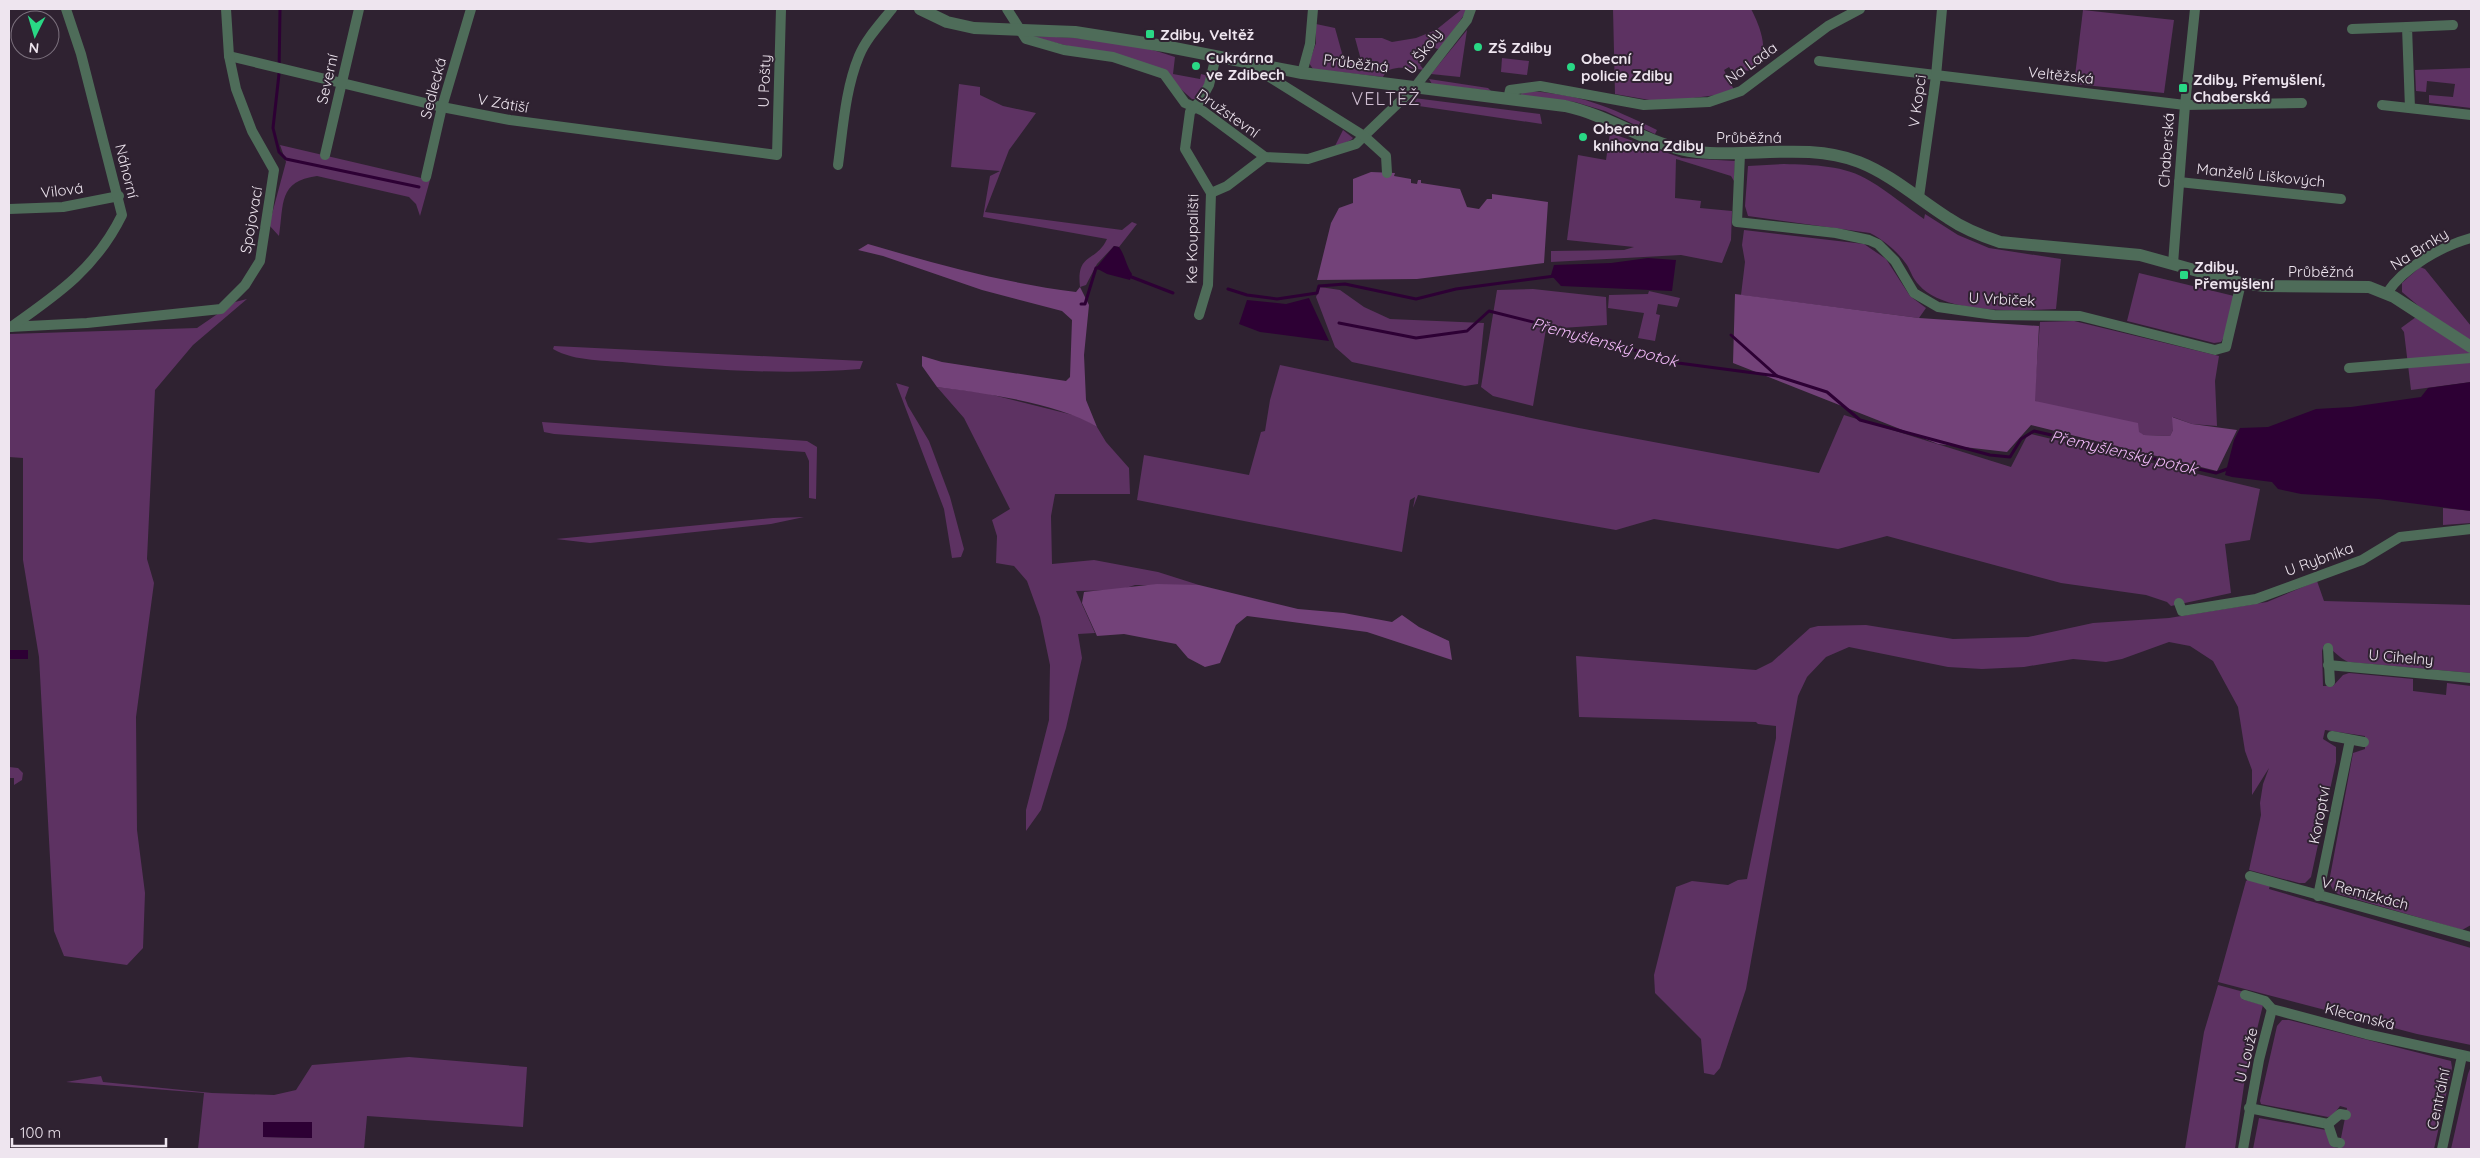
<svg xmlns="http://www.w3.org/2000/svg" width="2480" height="1158" font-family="Quicksand,sans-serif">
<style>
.green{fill:#5d3262;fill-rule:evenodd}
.forest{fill:#734279}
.water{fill:#2d0034}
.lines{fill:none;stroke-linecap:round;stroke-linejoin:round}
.stream{stroke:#2d0034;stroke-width:3}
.minor{stroke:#4e6c59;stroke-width:10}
.tertiary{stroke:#4e6c59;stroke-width:12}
.poi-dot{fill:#29d885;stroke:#2f2231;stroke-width:2}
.labels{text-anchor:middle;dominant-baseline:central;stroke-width:4;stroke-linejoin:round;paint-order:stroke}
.poi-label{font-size:15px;font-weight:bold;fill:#eee5ef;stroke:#2f2231;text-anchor:start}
.street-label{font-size:15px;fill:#eee5ef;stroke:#2f2231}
.water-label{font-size:16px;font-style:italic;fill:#f1b8f8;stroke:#2f2231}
.quarter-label{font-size:18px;letter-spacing:1px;fill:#cfbed1;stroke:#2f2231}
</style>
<rect width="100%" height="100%" fill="#2f2231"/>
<g class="green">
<path d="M 1462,9 L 1468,9 L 1440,50 L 1433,47 L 1420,65 L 1424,70 C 1411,69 1389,63 1383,77 L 1313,69 L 1309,63 L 1316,43 L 1316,24 L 1335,28 L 1345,64 L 1361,60 L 1355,38 L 1382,38 L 1392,42 L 1416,38 L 1436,30 Z"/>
<path d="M 1613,9 L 1751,9 C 1760,26 1773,57 1752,71 L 1739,70 L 1733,73 L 1729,67 L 1724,70 L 1734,90 L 1717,95 L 1661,102 L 1615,94 Z"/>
<polygon points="2083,10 2174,20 2164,93 2074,84"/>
<polygon points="1467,30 1460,77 1431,74"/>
<path d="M 1029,36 C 1076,37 1131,41 1175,57 L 1173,74 L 1200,79 L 1201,74 L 1209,76 L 1196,99 L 1192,99 L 1158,69 Z"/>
<polygon points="1502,58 1529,61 1527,75 1501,72"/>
<polygon points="2471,68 2471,108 2429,103 2429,95 2453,97 2455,84 2427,81 2426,92 2416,91 2415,70"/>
<polygon points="1429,79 1488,88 1491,91 1432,84"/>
<path d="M 959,84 L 980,87 L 980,95 L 1003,106 L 1036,113 L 1009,150 L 985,212 L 1122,230 L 1132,222 L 1137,224 L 1119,247 L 1114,246 L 1097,264 L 1086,285 L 1080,287 C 1076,252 1096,263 1107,239 L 983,217 L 990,176 L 1000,171 L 951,167 Z"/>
<path d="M 1522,91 C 1579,93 1607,106 1657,130 L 1655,134 L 1605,111 L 1575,102 L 1521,95 Z"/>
<polygon points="1414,98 1540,114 1542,124 1405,104"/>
<polygon points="1343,130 1353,138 1351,140 1334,148"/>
<polygon points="1610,133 1682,158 1735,161 1734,181 1731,176 1676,159 1675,198 1701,201 1700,208 1732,211 1731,240 1722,263 1681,255 1551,262 1551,251 1624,250 1634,247 1567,240 1578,155 1606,160"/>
<path d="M 280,145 L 430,180 L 420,216 L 416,204 L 409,197 L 317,176 C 278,181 284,204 279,236 L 269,225 L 286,162 Z"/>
<path d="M 1784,164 C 1813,165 1845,165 1870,181 C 1889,192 1906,207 1924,219 L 1925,214 L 1958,235 L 1989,248 L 2061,259 L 2056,309 C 2020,311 1943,314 1919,285 C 1913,279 1911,272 1907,265 C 1897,251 1885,241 1870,233 L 1748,216 L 1745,206 L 1748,166 Z"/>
<polygon points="1744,230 1864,244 1886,259 1910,296 1926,308 1919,318 1741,295 1745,262 1742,245"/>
<polygon points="2420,267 2425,269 2471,326 2471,382 2411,390 2404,332 2401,328 2416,317 2421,308 2402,292 2402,283"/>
<polygon points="2139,273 2234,296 2224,337 2221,342 2214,343 2127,321"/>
<polygon points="1320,287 1340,290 1364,307 1390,319 1484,323 1478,384 1465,386 1352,362 1335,347 1316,297"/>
<polygon points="1533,289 1606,297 1607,325 1546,329 1533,406 1493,396 1481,387 1497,290"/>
<polygon points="1649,291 1680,298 1677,307 1658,304 1656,314 1660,315 1655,341 1638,338 1644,313 1608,308 1609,295 1648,294"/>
<polygon points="247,299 193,345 155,390 147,559 154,583 136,717 137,830 145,893 143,948 127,965 64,956 54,931 39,657 23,560 23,458 9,457 9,334 197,328 235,302"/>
<polygon points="2074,321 2219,356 2215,381 2217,426 2192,424 2173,417 2173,430 2170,436 2144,435 2034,401 2040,322"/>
<path d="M 554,346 L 863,361 L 860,369 C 784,375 708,370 632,363 C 607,360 575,362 553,349 Z"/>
<polygon points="1280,365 1579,428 1819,473 1844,415 2011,467 2027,436 2031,434 2260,489 2250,540 2225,544 2231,593 2171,606 2167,602 2146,595 2061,583 1887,536 1838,549 1654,519 1616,530 1418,495 1413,508 1415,497 1410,500 1402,552 1137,500 1144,455 1249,475 1261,432 1265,431 1270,400"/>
<polygon points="896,383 909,387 905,398 908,406 929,441 950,497 964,549 961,557 952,558 944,509"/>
<polygon points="937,387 985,393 1081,417 1097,427 1106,442 1129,468 1130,494 1055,494 1051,516 1052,564 1094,560 1158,572 1199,585 1135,585 1120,590 1076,591 1095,633 1078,634 1082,658 1066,728 1041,810 1026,831 1026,810 1049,720 1050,665 1040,617 1027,581 1014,566 996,563 997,536 992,520 1010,509 964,418"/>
<polygon points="542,422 807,441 817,447 816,499 809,498 809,461 805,452 554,434 544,432"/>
<polygon points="2443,508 2471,511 2471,523 2443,525"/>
<polygon points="804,517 771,524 590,543 556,539 773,518"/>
<path d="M 2317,581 L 2324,601 L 2471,605 L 2471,673 L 2348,662 C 2338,657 2334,650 2324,645 L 2322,651 L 2323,686 L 2333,686 L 2343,675 L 2349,673 L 2413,679 L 2413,691 L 2446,695 L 2447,683 L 2471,686 L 2471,925 L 2462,930 L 2338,894 L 2333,890 L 2329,882 L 2353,753 L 2365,749 L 2365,736 L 2325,730 L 2323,739 L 2336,747 L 2336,762 L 2311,877 L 2305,883 L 2299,883 L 2249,870 L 2261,815 L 2260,803 L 2263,784 L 2269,768 L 2252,795 L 2252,770 L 2245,751 L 2238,707 L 2213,661 L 2190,646 L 2169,642 L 2122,659 L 2106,662 L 2073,659 L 2024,667 L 1982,669 L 1948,667 L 1849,647 L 1826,657 L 1807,677 L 1798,696 L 1746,989 L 1720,1068 L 1714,1075 L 1704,1073 L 1701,1039 L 1655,993 L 1654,975 L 1676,887 L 1692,881 L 1728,885 L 1738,880 L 1747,879 L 1776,738 L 1776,726 L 1758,724 L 1756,722 L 1579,717 L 1576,656 L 1756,670 L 1772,662 L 1810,628 L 1818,626 L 1866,625 L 1953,639 L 2028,637 L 2093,623 L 2169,618 L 2267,602 Z"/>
<polygon points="9,767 18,768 23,773 22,780 14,785 14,778 9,778"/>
<polygon points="2249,879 2270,885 2269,889 2471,948 2471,1045 2417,1034 2218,982 2246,881"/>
<polygon points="2218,985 2244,992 2242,999 2263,1005 2245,1078 2235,1149 2185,1149 2204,1032"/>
<polygon points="2282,1020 2289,1020 2451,1061 2452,1068 2434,1149 2253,1149 2259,1118 2326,1130 2328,1133 2331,1146 2338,1148 2340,1143 2347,1108 2340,1106 2333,1115 2328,1117 2261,1104 2260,1101 2277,1026"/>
<path d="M 409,1057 L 527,1067 L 523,1127 L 367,1116 L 364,1149 L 198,1149 L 204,1093 L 66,1082 L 101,1076 L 103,1082 L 212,1093 L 274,1095 L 296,1090 L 312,1065 ZM 263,1122 L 312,1122 L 312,1138 L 263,1137 Z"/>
<polygon points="2471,1066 2471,1149 2451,1149 2468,1074"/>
</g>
<g class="forest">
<polygon points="1371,172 1395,173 1394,176 1411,179 1411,183 1417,184 1418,180 1421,180 1421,183 1460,189 1467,207 1479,209 1487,199 1492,199 1492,194 1548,202 1544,263 1417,279 1317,280 1331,223 1339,208 1353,203 1353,179"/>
<path d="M 868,244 C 936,264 1004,283 1076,292 L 1080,287 L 1089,305 L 1084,355 L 1086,400 L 1097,427 C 1059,403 983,393 937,387 L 922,366 L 922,356 L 942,362 L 1066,381 L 1070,377 L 1072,320 L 1062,311 L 982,290 L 883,256 L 858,250 Z"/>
<polygon points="1735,294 1919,318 2039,326 2035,401 2138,423 2139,432 2144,435 2170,436 2173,430 2172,417 2192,424 2237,430 2217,471 2031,425 2007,452 1938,444 1733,363"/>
<polygon points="1157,584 1199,585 1298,609 1344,613 1392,622 1402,615 1419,627 1449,641 1452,660 1367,632 1247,616 1236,625 1220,663 1205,667 1188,658 1176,644 1124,634 1097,636 1082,603 1084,592"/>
</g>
<g class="water">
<path d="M 1114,246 L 1119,247 C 1125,255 1125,263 1132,274 L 1130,280 L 1107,274 L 1096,268 Z"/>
<polygon points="1648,258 1676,260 1672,291 1561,286 1551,275 1554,265 1611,263"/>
<polygon points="1309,298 1329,341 1260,332 1239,324 1247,300 1286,304"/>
<polygon points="2471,382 2471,511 2379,499 2301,494 2278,489 2272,482 2232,477 2225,475 2234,440 2240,428 2268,427 2316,409 2351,407 2421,397 2428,388"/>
<rect x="9" y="650" width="19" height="9"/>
<polygon points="263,1122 312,1122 312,1138 263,1137"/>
</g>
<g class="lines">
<g class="stream">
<polyline points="280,9 279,74 273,128 279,152 286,159 419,187"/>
<polyline points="1129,276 1173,293"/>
<polyline points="1228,289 1247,295 1277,299 1317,293 1319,286 1345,284 1416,299 1456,289 1555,276"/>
<polyline points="1081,304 1085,304 1096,268 1099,268"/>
<polyline points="1339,323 1416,338 1467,331 1489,311 1614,342 1663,361 1777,376 1827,392 1860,420 1990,455 2010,457 2021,439 2034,431 2216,473 2230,468"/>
<polyline points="1731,335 1777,376"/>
</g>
<g class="minor">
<polyline points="1007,9 1026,39 1064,50 1113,57 1164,74 1185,103 1203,111 1265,157 1308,159 1356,144 1364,136 1415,87 1467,20 1471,9"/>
<polyline points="2352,29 2407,27"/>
<polyline points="229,56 442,107 510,120 777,155 781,9"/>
<polyline points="1819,61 2185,105 2302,103"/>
<polyline points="1259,64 1260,71 1364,136 1386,156 1387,173"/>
<polyline points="1302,73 1310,44 1313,9"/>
<polyline points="1508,99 1510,90 1540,86 1644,105 1709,102 1741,91 1828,26 1860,9"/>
<polyline points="2382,105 2471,115"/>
<polyline points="2410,108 2407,27 2453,25"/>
<polyline points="1740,154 1737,222 1836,233 1869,240 1878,244 1895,261 1914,293 1938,307 1994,315 2080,316 2215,350 2226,347 2241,283"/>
<polyline points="325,155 359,9"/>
<path d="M 838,165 C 843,129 845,90 859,56 C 866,39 880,24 892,9"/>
<polyline points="426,177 442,107 471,9"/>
<polyline points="2179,182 2341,199"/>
<polyline points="1211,193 1227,186 1265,157"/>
<polyline points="1919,197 1936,76 1942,9"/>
<polyline points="9,209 63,207 119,196"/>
<polyline points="2173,264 2185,105 2195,9"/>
<path d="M 2387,293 C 2404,267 2442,246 2471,238"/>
<polyline points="1199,315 1208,285 1211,193 1185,149 1190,112 1201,100 1209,85 1216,56"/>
<polyline points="9,327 87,323 221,309 245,285 260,261 274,170 252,131 236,89 229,56 226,9"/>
<path d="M 11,327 C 58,294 96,268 122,215 L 81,54 L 66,9"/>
<polyline points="2349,368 2471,358"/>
<polyline points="2179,603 2182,611 2256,599 2362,560 2400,537 2471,529"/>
<polyline points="2328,648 2330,682"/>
<polyline points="2328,665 2471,678"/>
<polyline points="2332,736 2364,742"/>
<polyline points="2250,876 2471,937"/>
<polyline points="2318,896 2350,740"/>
<polyline points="2245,995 2265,1001 2272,1009 2366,1034 2471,1057"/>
<polyline points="2249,1108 2328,1124 2334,1142 2340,1143"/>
<polyline points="2328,1124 2340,1114 2346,1115"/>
<polyline points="2243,1149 2259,1060 2272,1009"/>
<polyline points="2442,1149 2462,1056"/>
</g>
<path class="tertiary" d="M 920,9 L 947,22 L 974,28 L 1075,32 L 1164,46 L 1302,73 L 1565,106 C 1612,116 1651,147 1697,152 C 1749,158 1808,142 1859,162 C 1892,175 1918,199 1948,218 C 1964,229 1982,236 2000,242 L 2140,255 L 2241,283 L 2265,286 L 2369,287 L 2394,297 L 2471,347"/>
</g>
<g class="poi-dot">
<rect x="1145" y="29" width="10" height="10" rx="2.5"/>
<circle cx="1478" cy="47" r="5"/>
<circle cx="1196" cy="66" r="5"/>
<circle cx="1571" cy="67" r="5"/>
<rect x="2178" y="83" width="10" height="10" rx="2.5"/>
<circle cx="1583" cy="137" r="5"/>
<rect x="2179" y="270" width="10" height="10" rx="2.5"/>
</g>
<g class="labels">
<g class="poi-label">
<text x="1160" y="34">Zdiby, Veltěž</text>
<text x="1488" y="47">ZŠ Zdiby</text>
<text x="1206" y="57">Cukrárna<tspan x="1206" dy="17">ve Zdibech</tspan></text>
<text x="1581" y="58">Obecní<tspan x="1581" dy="17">policie Zdiby</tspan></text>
<text x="2193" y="79">Zdiby, Přemyšlení,<tspan x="2193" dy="17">Chaberská</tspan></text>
<text x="1593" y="128">Obecní<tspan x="1593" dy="17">knihovna Zdiby</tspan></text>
<text x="2194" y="266">Zdiby,<tspan x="2194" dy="17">Přemyšlení</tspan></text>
</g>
<g class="street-label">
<text transform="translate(1423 51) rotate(-54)">U Školy</text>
<text transform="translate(1356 63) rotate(7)">Průběžná</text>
<text transform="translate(1751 63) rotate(-36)">Na Lada</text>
<text transform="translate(2061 75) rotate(6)">Veltěžská</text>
<text transform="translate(327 79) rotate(-77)">Severní</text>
<text transform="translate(764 81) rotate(-88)">U Pošty</text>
<text transform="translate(433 88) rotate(-75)">Sedlecká</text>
<text transform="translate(1917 101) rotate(-82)">V Kopci</text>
<text transform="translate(503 103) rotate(10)">V Zátiší</text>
<text transform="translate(1228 113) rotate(35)">Družstevní</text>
<text x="1749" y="137">Průběžná</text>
<text transform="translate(2166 150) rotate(-86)">Chaberská</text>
<text transform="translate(127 171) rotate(76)">Náhorní</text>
<text transform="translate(2261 175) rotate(6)">Manželů Liškových</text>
<text transform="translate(62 190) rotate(-7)">Vilová</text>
<text transform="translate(251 220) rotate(-80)">Spojovací</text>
<text transform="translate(1192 239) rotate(-89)">Ke Koupališti</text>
<text transform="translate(2419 249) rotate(-32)">Na Brnky</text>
<text x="2321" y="271">Průběžná</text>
<text transform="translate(2002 299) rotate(3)">U Vrbiček</text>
<text transform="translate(2319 559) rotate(-20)">U Rybníka</text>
<text transform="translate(2401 657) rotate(5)">U Cihelny</text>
<text transform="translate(2319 815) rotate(-79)">Koroptví</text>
<text transform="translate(2365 893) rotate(15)">V Remízkách</text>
<text transform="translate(2360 1016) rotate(14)">Klecanská</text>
<text transform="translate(2246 1055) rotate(-77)">U Louže</text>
<text transform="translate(2438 1099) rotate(-78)">Centrální</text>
</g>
<g class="water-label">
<text transform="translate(1605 342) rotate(15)">Přemyšlenský potok</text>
<text transform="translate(2124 452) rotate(13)">Přemyšlenský potok</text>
</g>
<g class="quarter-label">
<text x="1386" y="98">VELTĚŽ</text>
</g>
</g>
<rect width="2480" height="1158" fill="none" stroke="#eee5ef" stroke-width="20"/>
<g transform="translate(35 35) rotate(185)"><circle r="24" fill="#2f2231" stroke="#7b707d"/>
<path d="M0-4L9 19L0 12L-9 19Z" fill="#29d885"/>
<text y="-8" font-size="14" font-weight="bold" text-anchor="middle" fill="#eee5ef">N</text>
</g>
<path d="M12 1138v8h154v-8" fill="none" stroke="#eee5ef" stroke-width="2.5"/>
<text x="20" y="1138" font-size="15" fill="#eee5ef" stroke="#2f2231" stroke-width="4" paint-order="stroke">100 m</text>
</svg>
